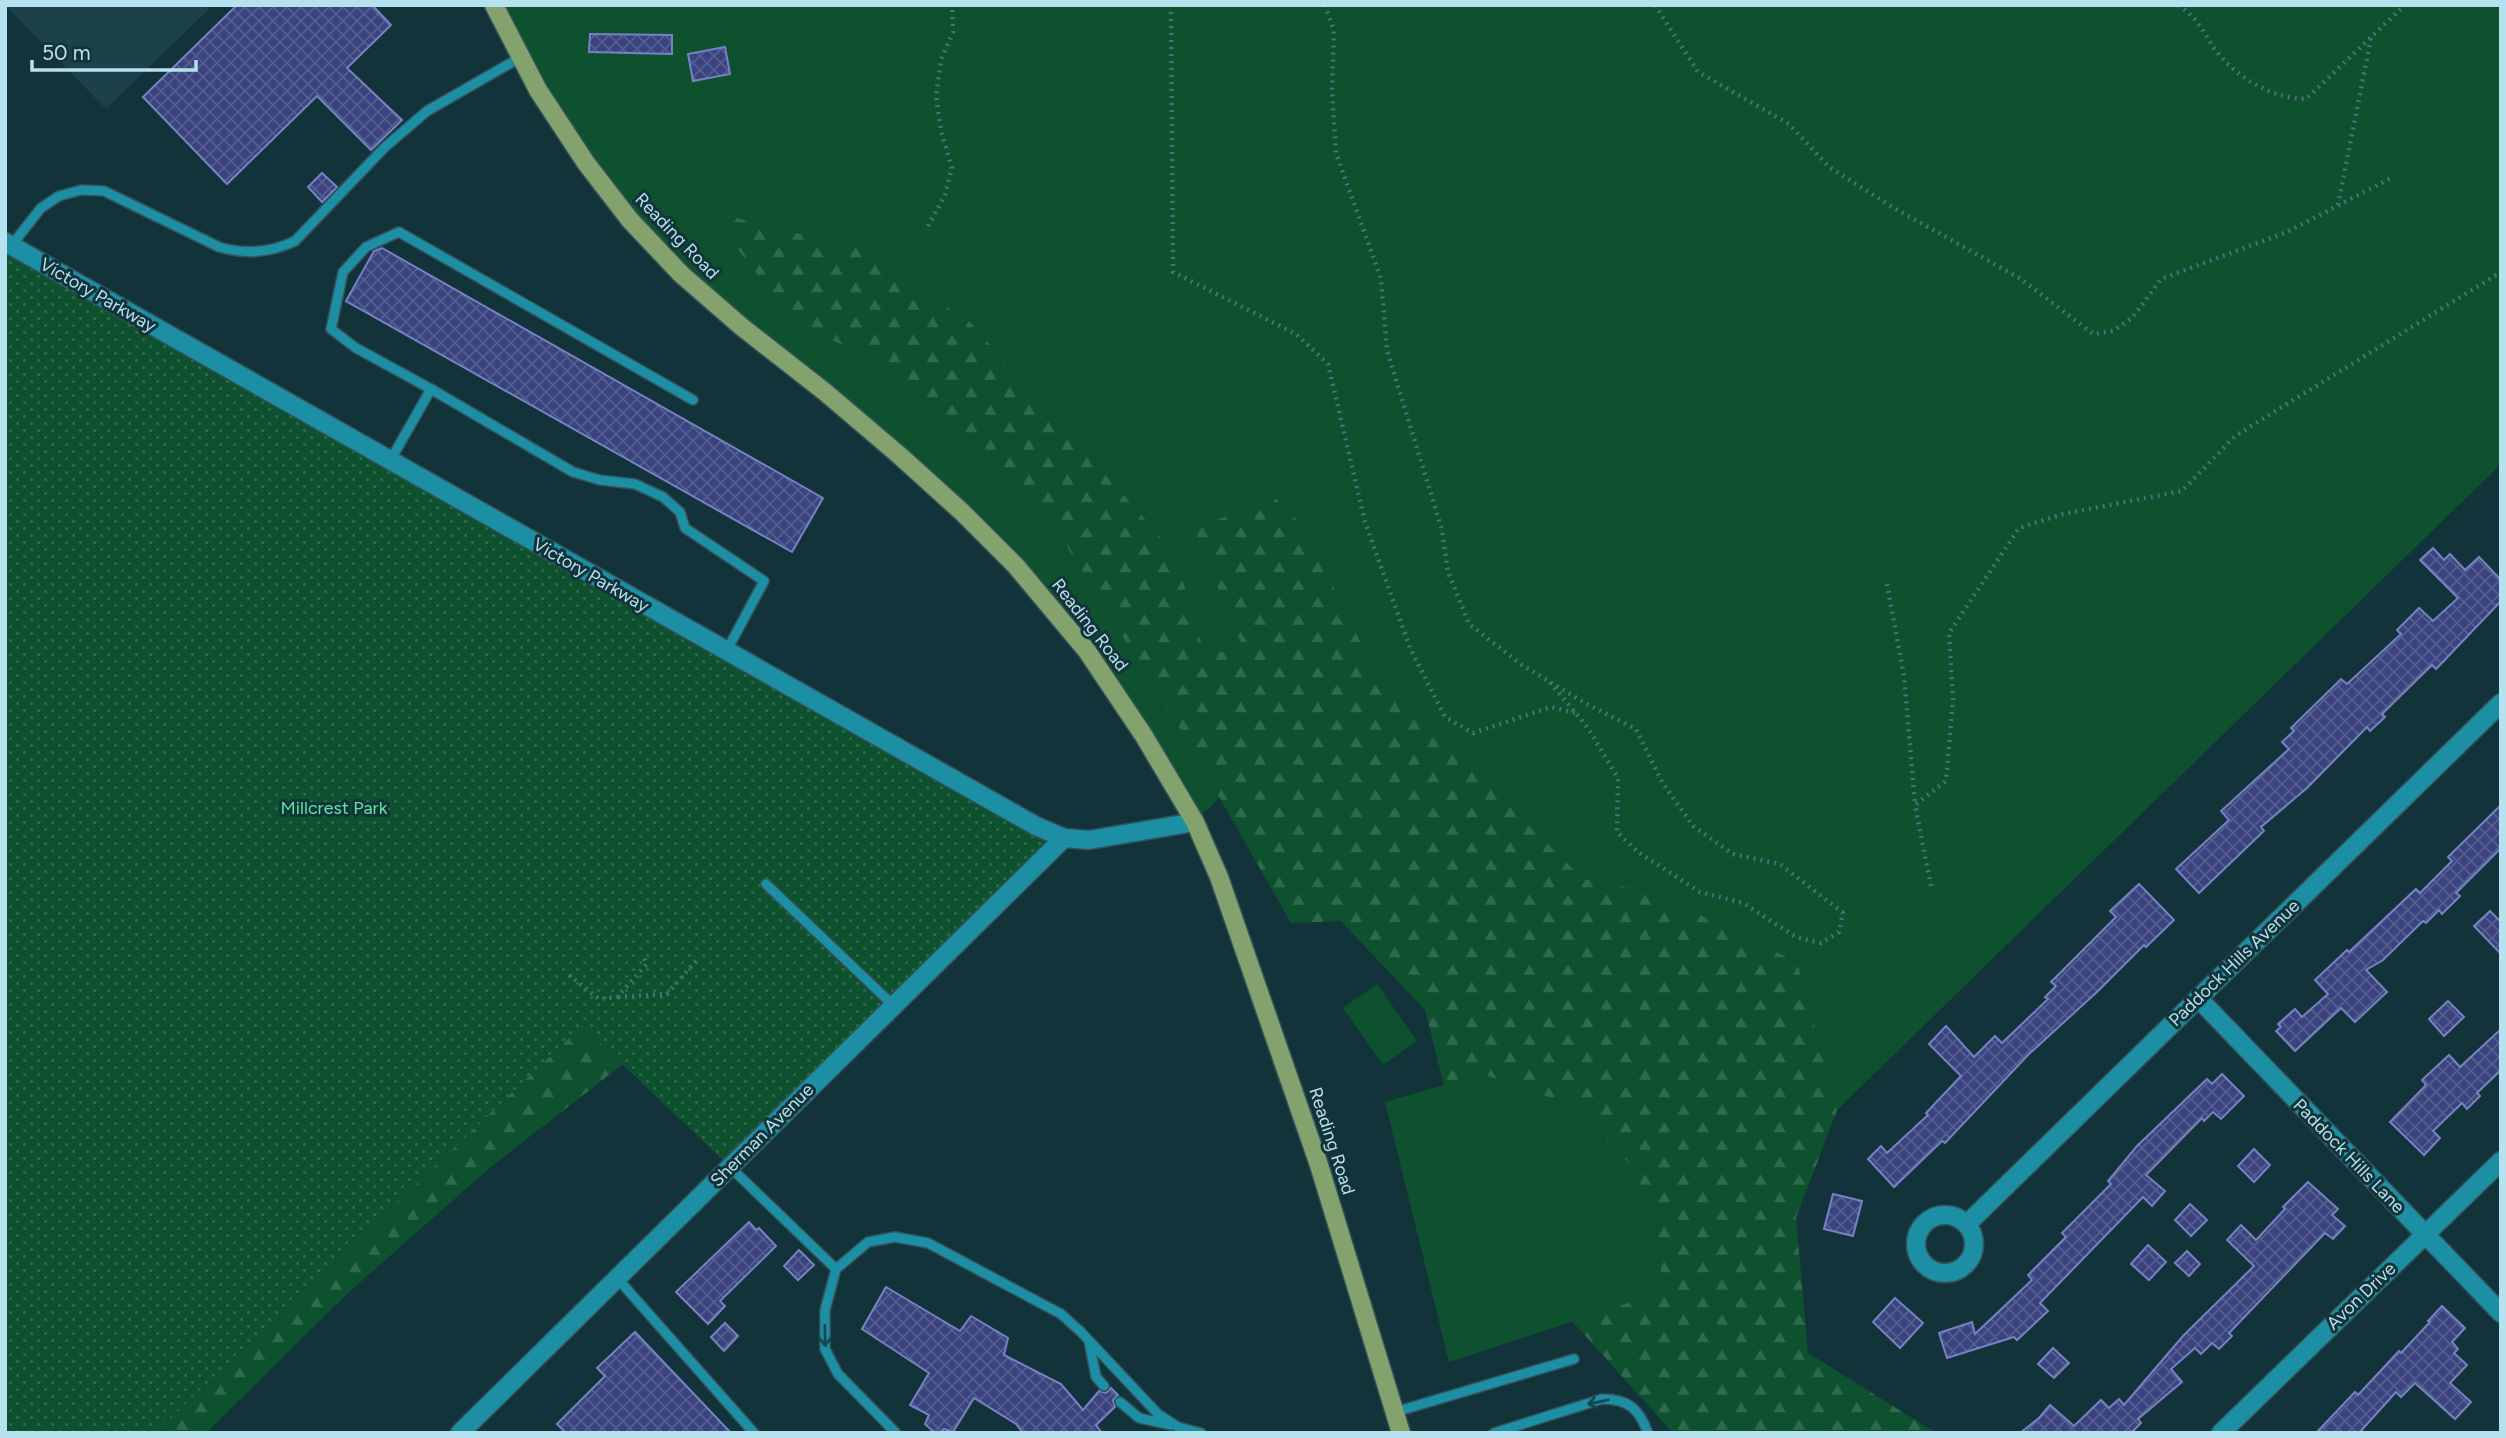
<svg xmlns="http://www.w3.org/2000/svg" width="2506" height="1438" font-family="Figtree,sans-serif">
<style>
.built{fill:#1c414a}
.green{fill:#0e512e}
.forest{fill:url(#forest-firs)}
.park{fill:url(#park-dots)}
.building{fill:url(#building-cross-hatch);stroke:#7682c3;stroke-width:2}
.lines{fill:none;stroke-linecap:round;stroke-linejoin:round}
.service-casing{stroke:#33525a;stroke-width:12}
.minor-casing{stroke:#33525a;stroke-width:21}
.tertiary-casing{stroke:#33525a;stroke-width:21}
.primary-casing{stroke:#33525a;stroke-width:21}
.path{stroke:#4b7078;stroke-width:4.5;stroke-dasharray:2 5;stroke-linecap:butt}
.service{stroke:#1c8fa5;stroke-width:9}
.minor{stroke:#1c8fa5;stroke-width:18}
.tertiary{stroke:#1c8fa5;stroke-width:18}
.primary{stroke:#83a26e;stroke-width:18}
.oneway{stroke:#15454f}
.labels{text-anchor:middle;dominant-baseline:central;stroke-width:6;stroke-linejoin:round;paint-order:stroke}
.street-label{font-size:18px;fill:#b5e2ee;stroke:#13333a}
.park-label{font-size:18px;fill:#5aea98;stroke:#13333a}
</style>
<defs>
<pattern id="forest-firs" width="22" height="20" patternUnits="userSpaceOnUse" patternTransform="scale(1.75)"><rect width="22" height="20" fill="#0e512e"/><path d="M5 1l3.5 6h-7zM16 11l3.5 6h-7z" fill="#2f6a4d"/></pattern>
<pattern id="park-dots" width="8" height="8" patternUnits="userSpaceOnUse" patternTransform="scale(1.75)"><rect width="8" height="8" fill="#0e512e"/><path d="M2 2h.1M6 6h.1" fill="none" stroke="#2f6a4d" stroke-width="1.8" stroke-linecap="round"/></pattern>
<pattern id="building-cross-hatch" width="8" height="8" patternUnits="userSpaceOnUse" patternTransform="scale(1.75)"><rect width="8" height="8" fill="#3a437e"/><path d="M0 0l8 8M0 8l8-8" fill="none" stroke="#545e91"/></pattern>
</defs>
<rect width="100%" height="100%" fill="#13333a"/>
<polygon class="built" points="5,5 213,5 106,109"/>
<g class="green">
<polygon points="498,5 2501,5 2501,464 1837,1110 1797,962 1653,892 1517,910 1287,730 1195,822 1144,736 1016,566 742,327 586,163"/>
<polygon points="1377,984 1417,1041 1383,1065 1343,1008"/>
<polygon points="1482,1074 1569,1104 1634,1168 1655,1217 1663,1292 1449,1362 1385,1102"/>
</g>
<g class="forest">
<polygon points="708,211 857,248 970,322 1174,552 1205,655 1243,648 1194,529 1274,497 1304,527 1377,676 1583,879 1653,892 1797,962 1837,1110 1796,1218 1808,1353 1936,1433 1673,1433 1572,1321 1663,1292 1655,1217 1634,1168 1569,1104 1482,1074 1444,1085 1425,1010 1341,921 1291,923 1182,732 1058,532 863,354 796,324"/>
<polygon points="5,897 579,991 663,1033 492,1166 350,1291 206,1433 155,1433 328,1265"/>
</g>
<polygon class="park" points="5,242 1064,838 730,1167 582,1026 155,1433 5,1433"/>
<g class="building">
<polygon points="237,5 372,5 391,25 347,68 402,120 371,150 317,96 227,184 143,97"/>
<polygon points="590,34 672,35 672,54 589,52"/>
<polygon points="725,47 730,74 693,81 688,54"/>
<polygon points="322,173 337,187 322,202 308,187"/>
<polygon points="382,248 823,498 792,552 346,301 374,251"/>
<polygon points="2433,548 2444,560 2450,554 2465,570 2479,557 2501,580 2501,601 2436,669 2432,665 2382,714 2385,717 2370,731 2367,727 2307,788 2261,827 2264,831 2199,893 2176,869 2229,820 2221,811 2289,749 2282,742 2294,731 2291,728 2341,679 2347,684 2401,634 2397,630 2419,608 2433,621 2458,598 2420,560"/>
<polygon points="2501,805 2501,848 2456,893 2460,896 2442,914 2439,910 2426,923 2423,921 2383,960 2366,970 2387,992 2355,1022 2341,1008 2295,1051 2276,1031 2281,1027 2278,1024 2295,1009 2302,1017 2328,994 2315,980 2347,950 2349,952 2416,889 2420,893 2452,861 2448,857"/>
<polygon points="2139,884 2174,920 2146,947 2144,945 2098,991 2028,1055 1945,1143 1942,1141 1894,1187 1868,1159 1881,1146 1887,1153 1928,1115 1926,1113 1961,1076 1929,1044 1946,1026 1974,1057 1995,1036 2002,1043 2048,999 2045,997 2056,986 2051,982 2116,917 2110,911"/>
<polygon points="2490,911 2501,922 2501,954 2474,926"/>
<polygon points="2448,1001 2464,1017 2444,1036 2429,1019"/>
<polygon points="2501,1029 2501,1070 2477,1093 2480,1096 2467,1109 2462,1103 2433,1131 2440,1138 2424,1155 2390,1122 2426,1085 2422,1080 2449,1055 2460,1067"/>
<polygon points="2222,1074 2244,1096 2221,1119 2213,1112 2204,1121 2202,1118 2146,1175 2165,1191 2152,1206 2143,1197 2040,1303 2048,1311 2017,1340 2014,1337 1947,1358 1939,1333 1972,1322 1975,1334 2032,1280 2028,1275 2066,1237 2062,1233 2111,1184 2108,1181 2137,1146 2207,1079 2212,1084"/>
<polygon points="2254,1149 2270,1165 2254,1182 2238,1166"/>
<polygon points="2308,1182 2338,1209 2332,1215 2345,1226 2333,1239 2325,1233 2229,1333 2232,1336 2219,1349 2212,1343 2201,1354 2195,1348 2171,1369 2182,1382 2138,1419 2141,1423 2131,1433 2020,1433 2039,1418 2050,1405 2074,1426 2101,1400 2109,1408 2119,1399 2124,1405 2183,1336 2254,1266 2227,1240 2241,1225 2256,1240 2285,1209 2283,1207"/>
<polygon points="1833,1194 1862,1201 1853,1236 1824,1229"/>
<polygon points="2190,1204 2207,1220 2191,1236 2175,1220"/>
<polygon points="749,1222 756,1230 759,1228 776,1246 720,1301 725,1306 708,1324 676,1292"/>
<polygon points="2148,1245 2166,1262 2149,1280 2131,1264"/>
<polygon points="799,1250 814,1265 798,1280 784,1266"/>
<polygon points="2187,1251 2200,1264 2189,1276 2175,1263"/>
<polygon points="886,1287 960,1331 971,1316 1008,1338 1004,1355 1061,1384 1083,1410 1099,1391 1106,1393 1111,1388 1118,1395 1113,1400 1115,1407 1096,1425 1102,1433 1023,1433 1016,1424 974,1398 953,1432 944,1429 940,1433 935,1433 925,1424 929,1415 910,1405 929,1373 862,1329"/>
<polygon points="1895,1298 1923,1323 1900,1348 1873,1322"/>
<polygon points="2442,1306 2465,1328 2452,1342 2458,1349 2454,1353 2467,1365 2450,1383 2471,1402 2455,1419 2415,1383 2401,1397 2396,1392 2359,1433 2316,1433 2355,1392 2358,1395 2399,1351 2401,1353 2430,1322 2428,1321"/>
<polygon points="725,1323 738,1336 724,1351 711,1337"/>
<polygon points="635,1332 731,1433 566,1433 557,1424 605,1376 597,1368"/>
<polygon points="2053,1348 2069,1363 2054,1378 2038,1364"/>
</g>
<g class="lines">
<defs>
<g id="service">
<path d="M 11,246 L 41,208 L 59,196 L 81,190 L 104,191 L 219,247 C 246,255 270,253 295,241 L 385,147 L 427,111 L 521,57"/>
<polyline points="431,389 356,348 331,329 343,272 366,247 399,232 693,400"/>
<polyline points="390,461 431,389 573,472 600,480 635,484 663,497 680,512 685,528 764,581 726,652"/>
<polyline points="766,884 893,1005"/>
<polyline points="730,1167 836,1269"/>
<polyline points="617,1278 754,1433"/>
<polyline points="1089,1341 1096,1377 1104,1386"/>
<polyline points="1120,1402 1139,1418 1171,1425"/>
<polyline points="1395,1412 1574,1359"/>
<polyline points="896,1433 838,1374 825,1349 825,1310 836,1269 868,1242 895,1237 928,1243 1061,1314 1081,1332 1158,1414 1178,1427 1201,1433"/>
<path d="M 1494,1433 L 1602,1399 C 1629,1399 1639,1409 1648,1433"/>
</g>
<g id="minor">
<polyline points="2198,998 2501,1313"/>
<circle cx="1945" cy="1244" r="29"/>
<polyline points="1967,1224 2501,703"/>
<polyline points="2221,1433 2501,1161"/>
</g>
<g id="tertiary">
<polyline points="5,242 1036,826 1064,838 1089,840 1195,822"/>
<polyline points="460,1433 1064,838"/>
</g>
<polyline id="primary" points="494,5 538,90 586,163 630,220 681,274 742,327 825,392 899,455 962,512 1016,566 1087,651 1144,736 1195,822 1219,877 1319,1165 1401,1433"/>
</defs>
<use href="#service" class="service-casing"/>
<use href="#minor" class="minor-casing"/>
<use href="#tertiary" class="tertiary-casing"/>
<use href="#primary" class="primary-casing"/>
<g class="path">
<polyline points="1171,5 1173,272 1296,334 1328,364 1365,522 1410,648 1445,717 1473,733 1551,707 1575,713"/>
<polyline points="1325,5 1334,31 1332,91 1336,153 1381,279 1387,350 1442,530 1448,572 1469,624 1522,665 1585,703 1636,729 1662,782 1693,826 1733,854 1780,864 1843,913 1839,932 1821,943 1796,937 1743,903 1700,892 1638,852 1617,832 1618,778 1588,728 1548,680"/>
<polyline points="1655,5 1698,72 1789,124 1829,167 1894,208 2021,279 2093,334 2113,331 2133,317 2161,279 2287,232 2391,178"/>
<path d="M 2178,5 C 2203,21 2205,40 2224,60 C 2246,83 2275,98 2306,99 L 2405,5"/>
<polyline points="2338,205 2371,38"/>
<polyline points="928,226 945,195 952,168 941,131 936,96 941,60 953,32 952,5"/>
<polyline points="1887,584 1904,676 1915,804"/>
<polyline points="1931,886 1915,805 1946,781 1953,699 1949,633 2019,528 2063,514 2182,491 2235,436 2501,272"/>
<polyline points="569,975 599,999 617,997 647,964 644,958"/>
<polyline points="618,997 667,994 696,961"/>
</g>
<use href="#service" class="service"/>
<use href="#minor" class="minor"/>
<use href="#tertiary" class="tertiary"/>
<use href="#primary" class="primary"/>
</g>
<defs><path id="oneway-shaft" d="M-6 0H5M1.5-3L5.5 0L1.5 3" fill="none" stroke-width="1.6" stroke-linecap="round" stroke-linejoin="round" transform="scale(1.75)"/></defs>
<g class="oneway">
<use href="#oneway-shaft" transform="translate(825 1336) rotate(89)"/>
<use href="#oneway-shaft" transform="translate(1598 1402) rotate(168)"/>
</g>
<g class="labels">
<g class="street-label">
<text transform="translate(677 236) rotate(46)">Reading Road</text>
<text transform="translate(98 295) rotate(30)">Victory Parkway</text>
<text transform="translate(591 575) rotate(30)">Victory Parkway</text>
<text transform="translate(1090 625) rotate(52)">Reading Road</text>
<text transform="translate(2234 963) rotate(-44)">Paddock Hills Avenue</text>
<text transform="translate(762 1135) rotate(-45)">Sherman Avenue</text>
<text transform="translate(1332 1141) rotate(72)">Reading Road</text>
<text transform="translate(2349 1156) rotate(46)">Paddock Hills Lane</text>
<text transform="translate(2361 1296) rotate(-44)">Avon Drive</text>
</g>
<g class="park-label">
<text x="334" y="808">Millcrest Park</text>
</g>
</g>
<rect width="2506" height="1438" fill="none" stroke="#b5e2ee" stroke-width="14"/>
<path d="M32 60v10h164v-10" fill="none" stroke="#b5e2ee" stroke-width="3.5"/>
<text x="42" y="60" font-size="21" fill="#b5e2ee" stroke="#13333a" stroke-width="5" paint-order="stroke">50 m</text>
</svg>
